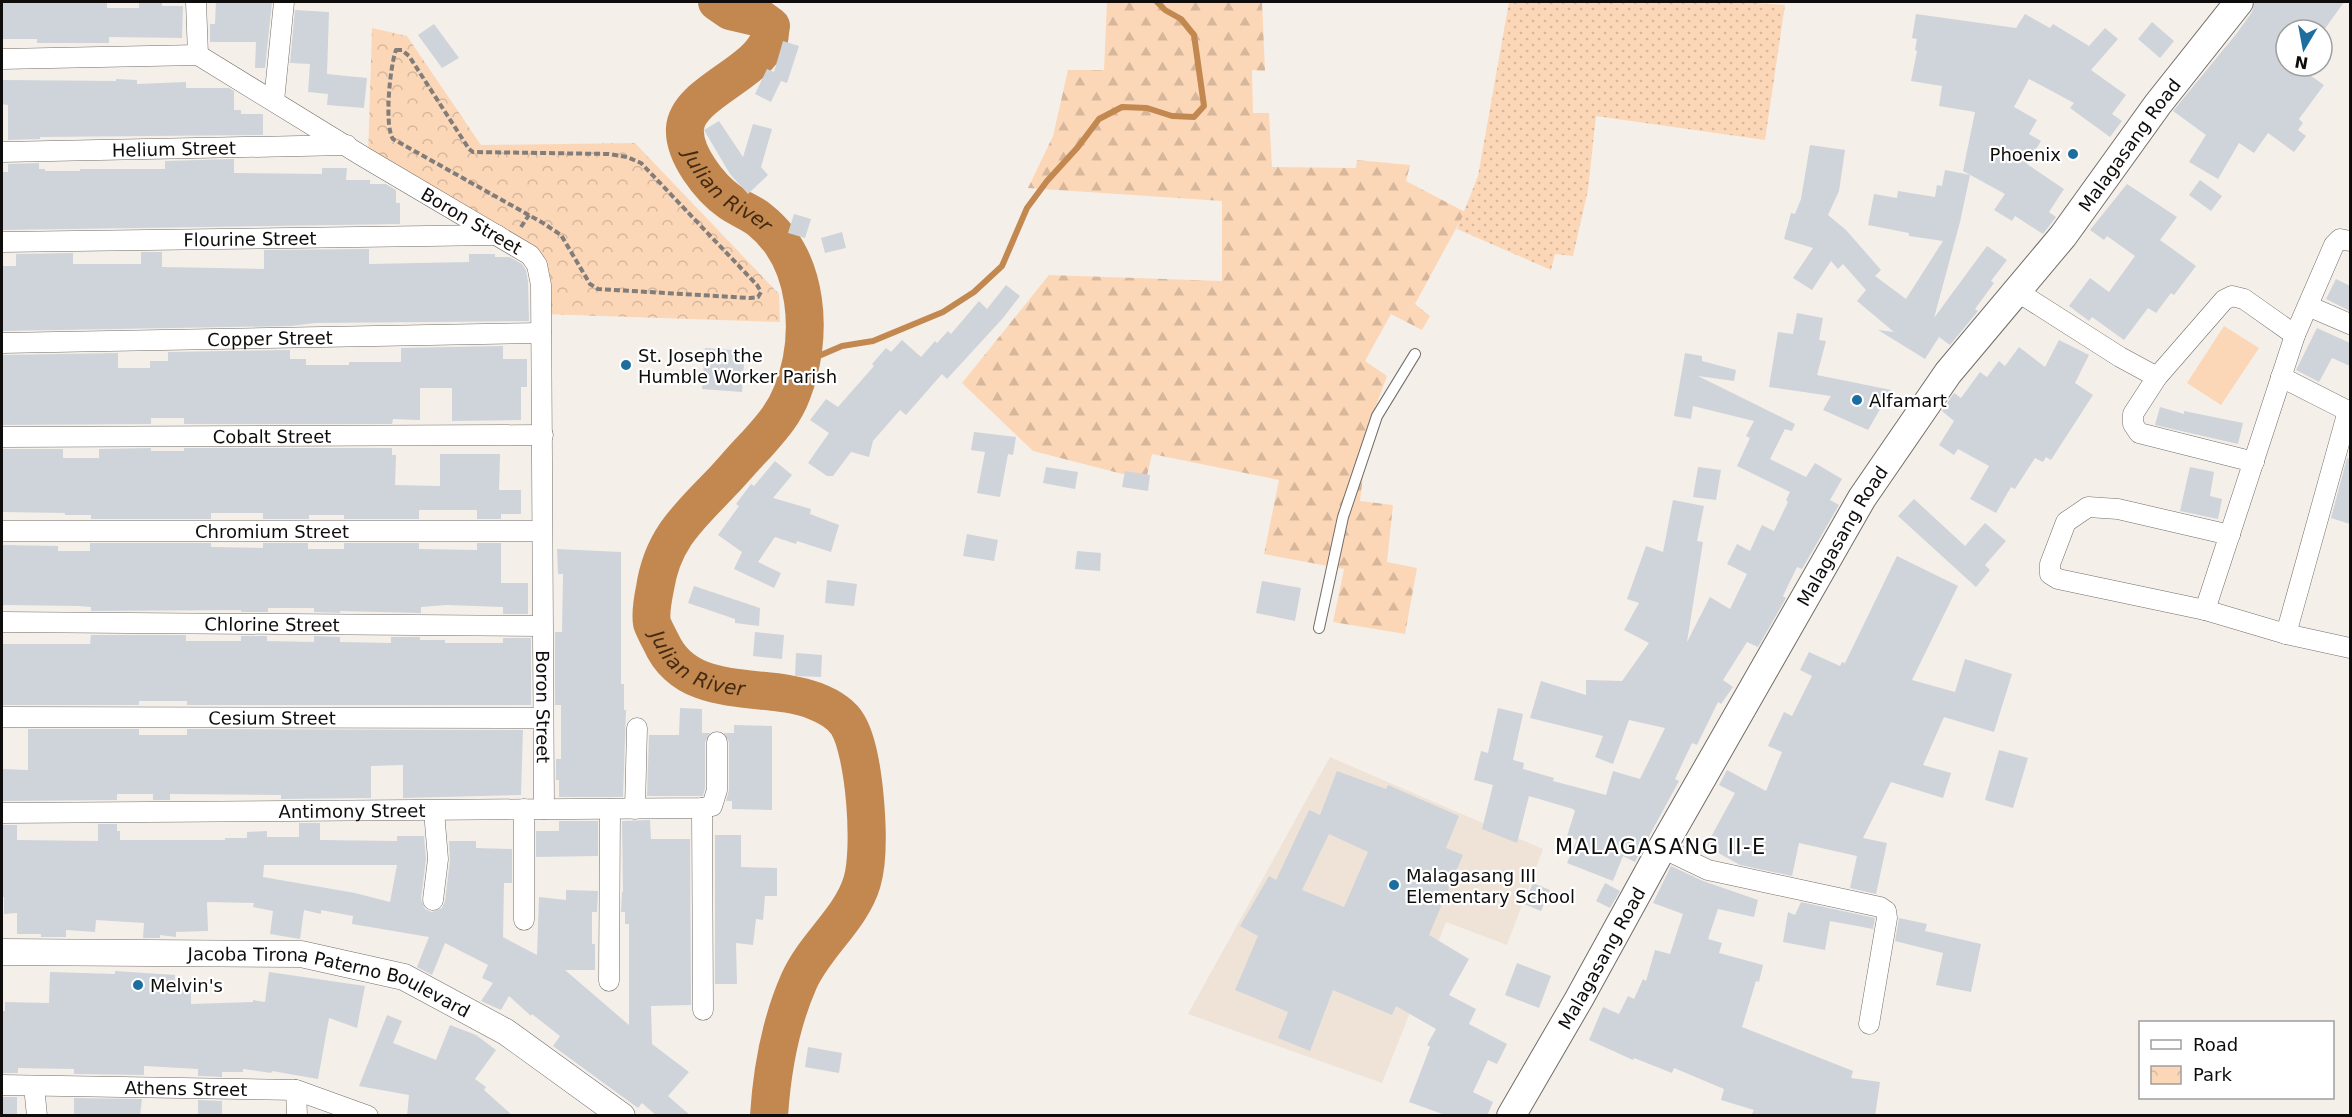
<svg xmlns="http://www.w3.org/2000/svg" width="2352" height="1117" font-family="'DejaVu Sans',sans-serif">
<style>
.built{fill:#efe3d8}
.grass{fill:url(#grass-dots)}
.forest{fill:url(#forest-firs)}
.park{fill:url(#park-crowns)}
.pitch{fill:#fcd7b7}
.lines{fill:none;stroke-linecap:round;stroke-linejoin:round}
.stream{stroke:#c28850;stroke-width:6}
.river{stroke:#c28850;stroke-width:38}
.building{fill:#ced4d9;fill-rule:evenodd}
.service-casing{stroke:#736d68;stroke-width:12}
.minor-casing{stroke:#736d68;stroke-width:21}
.tertiary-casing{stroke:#736d68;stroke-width:27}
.secondary-casing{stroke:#736d68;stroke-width:30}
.path{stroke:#817d7a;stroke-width:4;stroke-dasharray:6 3;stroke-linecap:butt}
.service{stroke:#fff;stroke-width:10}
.minor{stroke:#fff;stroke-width:20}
.tertiary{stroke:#fff;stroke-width:26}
.secondary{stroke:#fff;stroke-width:28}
.poi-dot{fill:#1d6d9f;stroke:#fff;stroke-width:2}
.labels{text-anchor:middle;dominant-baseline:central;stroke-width:4.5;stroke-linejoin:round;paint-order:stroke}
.street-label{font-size:18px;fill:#0f0d0c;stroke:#fff}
.poi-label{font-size:18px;fill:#0f0d0c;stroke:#fff;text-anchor:start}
.water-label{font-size:20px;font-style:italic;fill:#432a11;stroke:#fff}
.quarter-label{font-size:21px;letter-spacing:1.5px;fill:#0f0d0c;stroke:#fff}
</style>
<defs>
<pattern id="grass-dots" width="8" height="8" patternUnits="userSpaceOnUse" patternTransform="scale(1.5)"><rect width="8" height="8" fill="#fcd7b7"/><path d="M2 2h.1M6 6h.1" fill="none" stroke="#d7b79c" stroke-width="1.8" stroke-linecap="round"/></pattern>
<pattern id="forest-firs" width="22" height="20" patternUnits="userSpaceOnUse" patternTransform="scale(1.5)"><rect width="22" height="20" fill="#fcd7b7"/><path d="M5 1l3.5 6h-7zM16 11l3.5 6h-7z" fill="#d7b79c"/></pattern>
<pattern id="park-crowns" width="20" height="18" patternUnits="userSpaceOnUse" patternTransform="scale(1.5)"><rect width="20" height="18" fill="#fcd7b7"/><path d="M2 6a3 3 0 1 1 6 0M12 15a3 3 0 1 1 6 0" fill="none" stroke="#d7b79c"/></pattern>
</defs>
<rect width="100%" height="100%" fill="#f5efea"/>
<polygon class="built" points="1330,757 1543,849 1507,945 1446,922 1382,1083 1188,1014"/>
<polygon class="grass" points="1509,2 1745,2 1785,5 1765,140 1596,116 1588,190 1573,256 1555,254 1551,270 1457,229 1478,176"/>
<polygon class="forest" points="1107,2 1262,2 1265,71 1252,70 1253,113 1269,113 1272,167 1356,168 1357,160 1410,165 1406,181 1465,212 1415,304 1430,316 1422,330 1391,314 1365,361 1387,376 1369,425 1360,501 1393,505 1387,562 1417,568 1405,634 1333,622 1344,569 1264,554 1279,480 1152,454 1146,480 1033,451 962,383 1049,275 1222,281 1222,201 1028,188 1053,136 1068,70 1104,70"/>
<polygon class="park" points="372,28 407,36 481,145 635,143 779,294 780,322 543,314 540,265 368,157"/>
<polygon class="pitch" points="2224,326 2259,348 2221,405 2187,383"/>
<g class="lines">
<polyline class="stream" points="800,364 842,346 873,341 943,312 974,292 1002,266 1027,208 1047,181 1078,147 1099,119 1122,107 1147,108 1172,116 1194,117 1204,106 1194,35 1181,19 1165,10 1157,2"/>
<path class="river" id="s1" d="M 717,2 L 730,11 L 760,18 L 771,26 C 770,30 770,35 769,40 C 755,75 688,93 685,128 C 683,154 710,188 730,202 C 740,209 752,213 760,220 C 810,260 814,337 792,393 C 784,414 772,427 757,444 C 746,455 735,468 724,480 C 690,516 663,537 655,588 C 653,598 650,613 652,623 C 654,629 658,636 661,642 C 688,703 765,681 815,701 C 828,706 841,713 848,725 C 865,754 872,849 862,882 C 851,919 815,945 799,981 C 780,1024 772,1069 769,1116"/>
</g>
<g class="building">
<polygon points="2,2 107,2 107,8 139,8 139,2 162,2 162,6 183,6 182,38 109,37 109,43 37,43 37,39 2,39"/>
<polygon points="216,2 272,2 265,68 255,68 256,42 210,42 210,24 215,24"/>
<polygon points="2255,2 2344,2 2324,30 2286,30 2286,66 2317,66 2311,76 2324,85 2299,119 2303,123 2298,130 2306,136 2294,152 2268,133 2254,153 2239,143 2218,179 2189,162 2206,135 2173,111 2237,33 2252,12"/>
<polygon points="295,10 329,12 327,74 367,78 364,108 327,105 328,94 308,92 310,64 290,63"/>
<polygon points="1916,14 2016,28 2025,14 2050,28 2053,24 2089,46 2105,28 2118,39 2091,70 2126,95 2112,114 2122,121 2110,137 2070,108 2074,103 2029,79 2014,107 2037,120 2029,134 2041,141 2027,164 2064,189 2049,212 2056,217 2043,234 2015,216 2012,221 1994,210 2005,194 1963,171 1975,112 1939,106 1942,86 1911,81 1917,51 1915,50 1917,39 1912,38"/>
<polygon points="2152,22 2174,41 2160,58 2138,39"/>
<polygon points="434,24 459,58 442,68 418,35"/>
<polygon points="783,41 799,46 787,83 781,81 771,102 755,94 767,69 774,72"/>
<polygon points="116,79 137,80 137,84 186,82 186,88 229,88 234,91 234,110 241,110 241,114 263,114 263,135 40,137 40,139 8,140 8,105 2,104 2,80 116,81"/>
<polygon points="719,121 743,157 753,124 772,129 761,167 768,175 748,194 730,174 704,130"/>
<polygon points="1810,145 1845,150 1839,191 1828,215 1846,230 1881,270 1875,276 1906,299 1943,241 1909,236 1909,233 1868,225 1874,194 1897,198 1898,191 1935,197 1937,185 1942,186 1945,170 1970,175 1960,222 1934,318 1987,246 2007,260 1991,281 1994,283 1975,309 1978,311 1950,345 1939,337 1925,359 1878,330 1894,332 1857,301 1866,290 1843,264 1838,269 1831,261 1812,290 1793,278 1813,248 1784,239 1791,213 1795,214 1801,199"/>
<polygon points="234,159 234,173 322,174 322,168 347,168 346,180 370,180 370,184 386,184 396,190 396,203 400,203 400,224 2,230 2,172 8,172 8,164 39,163 39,169 45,169 45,171 80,171 80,169 165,169 165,161"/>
<polygon points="2200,180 2222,196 2211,211 2189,195"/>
<polygon points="2127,184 2177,217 2160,240 2196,266 2174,295 2171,293 2156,313 2148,308 2124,340 2092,317 2089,321 2069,306 2090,278 2109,292 2135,256 2107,236 2104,240 2090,230"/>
<polygon points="794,214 811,219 805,238 788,233"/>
<polygon points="842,232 846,248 825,253 821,238"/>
<polygon points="369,249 369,264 469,262 469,254 495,254 495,257 510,257 522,264 526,270 528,282 529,321 315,323 291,326 2,331 2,266 16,266 16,254 73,253 73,264 141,264 141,252 162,252 162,267 264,269 264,250"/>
<polygon points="2336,279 2350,286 2350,311 2326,299"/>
<polygon points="1006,285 1020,296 1003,318 947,379 942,374 906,415 900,410 873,441 869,457 851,452 833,476 827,476 808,463 829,433 810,420 826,399 838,407 874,366 872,364 886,348 891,352 902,340 921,357 935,341 937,343 948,331 951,334 979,301 987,309"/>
<polygon points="1797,313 1823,318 1819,340 1826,341 1817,375 1891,390 1868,430 1823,410 1831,396 1769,387 1778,332 1793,334"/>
<polygon points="2317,328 2350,343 2350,366 2332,358 2319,382 2296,370"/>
<polygon points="2059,340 2089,355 2075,383 2093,395 2051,460 2046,457 2043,462 2035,458 2015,489 2011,487 1996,513 1970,499 1989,466 1958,449 1954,455 1939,445 1954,421 1942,411 1954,393 1961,398 1980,372 1987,377 1999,361 2005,366 2019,347 2045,367"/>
<polygon points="503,346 503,359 527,359 527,387 521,387 521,420 452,421 452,388 420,388 420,420 393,419 392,424 184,424 184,418 151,418 151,424 2,425 2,355 118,353 118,368 150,368 150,361 168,361 168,352 290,350 290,359 306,359 306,365 349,365 349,362 401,362 401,348"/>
<polygon points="705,348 745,351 742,392 702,389"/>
<polygon points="1685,353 1702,356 1702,361 1736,370 1734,381 1698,376 1795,424 1792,431 1785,429 1770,459 1806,477 1815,463 1842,479 1830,500 1839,505 1802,569 1797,567 1783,596 1786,598 1758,647 1747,642 1723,680 1733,687 1721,704 1718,702 1697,745 1692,743 1675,779 1679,781 1635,862 1623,856 1613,881 1567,863 1577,840 1567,836 1575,811 1573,809 1529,796 1517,843 1482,829 1493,785 1474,780 1481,751 1488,753 1498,708 1523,714 1513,760 1524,763 1523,769 1554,778 1553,781 1606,795 1613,771 1640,779 1665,728 1629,720 1613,764 1595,757 1603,736 1530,718 1541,681 1586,695 1586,680 1622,681 1649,643 1624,630 1639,603 1627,599 1646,546 1663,552 1673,500 1704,506 1697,541 1703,542 1687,642 1710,597 1730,609 1747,574 1727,564 1737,544 1750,551 1762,525 1774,531 1788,502 1786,500 1790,492 1737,466 1750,438 1746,436 1754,421 1693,406 1691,419 1674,416"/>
<polygon points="2160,407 2184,414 2184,411 2243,423 2238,444 2155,425"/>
<polygon points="974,432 1016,437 1013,455 1008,454 1000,497 977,493 985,452 971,450"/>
<polygon points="151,448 151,451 184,451 184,448 392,448 392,455 396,455 395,485 440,486 440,454 500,454 499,490 521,490 521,514 501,514 501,519 477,519 477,510 419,510 419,519 344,519 344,515 309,515 309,519 263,519 263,513 211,513 211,519 91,519 91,515 65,515 65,513 2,512 2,449 63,449 63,458 99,458 99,449"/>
<polygon points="2347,458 2350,459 2350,524 2331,518"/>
<polygon points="775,461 792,475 773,498 811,509 810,514 839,525 831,552 797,541 796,544 775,537 758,562 781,573 774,588 734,569 742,552 718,535 739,506 736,504 751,484 754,486"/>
<polygon points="1046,467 1078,472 1075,489 1043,483"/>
<polygon points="1698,467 1721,470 1716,500 1693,497"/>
<polygon points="2190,467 2214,472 2210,496 2222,499 2218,519 2180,511"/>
<polygon points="1125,471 1150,475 1148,491 1122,487"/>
<polygon points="1914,499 1965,546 1985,523 2006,541 1985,565 1990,570 1976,587 1898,516"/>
<polygon points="967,534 998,540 994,561 963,556"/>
<polygon points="90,543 211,543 211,547 263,548 263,543 308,543 308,549 344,549 344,543 419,543 419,549 477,550 477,543 501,543 501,583 528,583 528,614 503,614 503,607 446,605 421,607 421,613 340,611 340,613 314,612 314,608 268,608 268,612 241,612 241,610 91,611 91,607 78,606 2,605 2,545 58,546 58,551 90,551"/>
<polygon points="557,549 621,552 621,684 624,684 624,710 626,710 623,797 559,797 559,780 556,780 556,759 561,759 561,705 555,705 555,632 562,632 563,574 558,574"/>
<polygon points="1077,551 1101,553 1100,571 1075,569"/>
<polygon points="1897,556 1958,586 1912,680 1955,692 1965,659 2012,674 1994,732 1944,717 1923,765 1951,773 1943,798 1891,782 1863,838 1887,843 1876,894 1850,888 1857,856 1799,843 1792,876 1740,865 1706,846 1735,793 1719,785 1727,770 1766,791 1782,752 1768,746 1784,712 1792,716 1812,676 1800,670 1809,652 1840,666 1842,662 1845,663"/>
<polygon points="827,580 857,584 854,606 825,603"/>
<polygon points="1262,581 1301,588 1295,621 1256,613"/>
<polygon points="694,586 760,608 759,626 735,623 735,619 688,603"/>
<polygon points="755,632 784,635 782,659 753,656"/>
<polygon points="91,635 186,635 186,641 241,641 241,636 267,636 267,641 314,642 314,636 340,637 340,642 391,643 391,637 420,637 420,640 445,640 445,643 503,643 503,638 531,638 531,705 187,705 187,701 139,701 139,705 2,705 2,644 90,644"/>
<polygon points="796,653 822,655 821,677 795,676"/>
<polygon points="680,708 702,709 702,733 710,733 705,742 705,788 703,796 647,796 649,735 679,735"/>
<polygon points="734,725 772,726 772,810 732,809 732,801 726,801 729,790 729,742 724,733 734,733"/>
<polygon points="28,729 139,729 139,735 187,735 187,729 523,730 521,795 403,798 403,765 371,766 371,798 281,799 281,795 170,794 170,800 153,800 153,794 117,794 117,800 2,801 2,769 28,770"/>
<polygon points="1999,750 2028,758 2013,808 1985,800"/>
<path d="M 1337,771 L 1386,789 L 1388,785 L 1459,816 L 1446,848 L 1463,855 L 1429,935 L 1469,959 L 1449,995 L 1476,1009 L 1469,1024 L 1507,1044 L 1497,1064 L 1488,1060 L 1473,1092 L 1493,1102 L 1487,1116 L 1448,1116 L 1409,1102 L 1430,1047 L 1427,1045 L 1436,1029 L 1396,1006 L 1392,1015 L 1333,990 L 1310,1051 L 1278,1038 L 1288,1012 L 1235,990 L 1258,936 L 1240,926 L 1269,876 L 1276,880 L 1309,810 L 1320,815 ZM 1329,834 L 1368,852 L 1344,907 L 1302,890 Z"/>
<path d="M 650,820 L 651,839 L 690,839 L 691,1005 L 651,1006 L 652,1044 L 689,1072 L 668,1096 L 691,1116 L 657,1116 L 642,1103 L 638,1108 L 553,1046 L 560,1036 L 532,1014 L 531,1016 L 509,996 L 501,1010 L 481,1001 L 493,983 L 482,978 L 488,965 L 445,943 L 432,975 L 417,967 L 429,937 L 352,924 L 353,916 L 321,910 L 321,914 L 304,910 L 300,939 L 270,934 L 273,911 L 253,907 L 254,903 L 207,902 L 208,931 L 176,932 L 176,937 L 160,935 L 160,938 L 143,938 L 144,923 L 96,920 L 95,932 L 66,930 L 66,937 L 41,937 L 41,934 L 17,934 L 17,913 L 4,914 L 4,897 L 2,897 L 2,825 L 17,825 L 17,840 L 98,841 L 98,824 L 117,824 L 117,831 L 120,831 L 120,840 L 225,840 L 225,838 L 247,838 L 247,832 L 267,831 L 267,837 L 299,837 L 299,823 L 320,823 L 320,840 L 397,841 L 397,836 L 424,836 L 426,859 L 421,899 L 425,909 L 432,912 L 442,908 L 445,901 L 450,860 L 449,841 L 476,841 L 476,848 L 512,849 L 512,883 L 504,883 L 503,937 L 537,955 L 539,897 L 566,900 L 566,890 L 598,891 L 597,912 L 592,912 L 592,944 L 595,944 L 595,970 L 565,970 L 629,1025 L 629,924 L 625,924 L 625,912 L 621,912 L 622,892 L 623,892 L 622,821 ZM 264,865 L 397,865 L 390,902 L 355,893 L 263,877 Z"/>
<polygon points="559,821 598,821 598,856 536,857 536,831 559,831"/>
<polygon points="715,835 741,835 741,867 777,868 777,896 765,896 763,920 756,919 753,945 736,943 737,984 715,984"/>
<polygon points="1671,866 1703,881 1758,900 1754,917 1718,909 1708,939 1722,943 1719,953 1763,965 1759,982 1756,981 1742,1027 1853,1071 1851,1078 1880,1082 1875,1116 1751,1116 1754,1110 1721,1100 1724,1089 1674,1068 1672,1073 1634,1058 1633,1060 1589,1040 1603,1007 1619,1014 1628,996 1634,999 1643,979 1646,981 1655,950 1670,954 1683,914 1653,903"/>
<polygon points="1533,883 1550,890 1541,911 1524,904"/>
<polygon points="1605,883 1620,891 1610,908 1596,901"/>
<polygon points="1801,902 1875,918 1873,929 1830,921 1825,950 1783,942 1788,912 1795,915"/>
<polygon points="1899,918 1927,924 1925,931 1981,944 1971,992 1936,985 1943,953 1895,941"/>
<polygon points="1517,963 1551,976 1539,1008 1505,995"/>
<polygon points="115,971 175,975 174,989 191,989 191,1004 253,1002 253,1000 265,1002 269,972 365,986 357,1028 329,1018 318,1079 272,1071 271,1073 243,1069 243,1072 222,1072 222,1077 198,1076 198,1069 144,1066 144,1075 74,1074 74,1069 18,1068 18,1073 2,1073 2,1011 5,1011 5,1002 49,1003 50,972 115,974"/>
<polygon points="387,1015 402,1021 393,1043 436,1060 450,1025 476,1035 496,1050 475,1079 486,1087 484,1090 513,1116 407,1116 409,1095 359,1086"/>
<polygon points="808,1047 842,1053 839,1073 805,1067"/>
<rect x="2" y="1097" width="15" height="19"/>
<polygon points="74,1098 142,1099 140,1116 74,1116"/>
<polygon points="198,1100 222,1101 222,1116 198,1116"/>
</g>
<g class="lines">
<defs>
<polyline id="service" points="1319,628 1343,517 1377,416 1415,354"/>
<g id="minor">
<polyline points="196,2 198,55"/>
<path id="s2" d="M 2,59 L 198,55 L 364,157 L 530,255 L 537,265 L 541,285 L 544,809"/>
<polyline points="274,101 284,2"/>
<path id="s3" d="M 2,152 L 347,145"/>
<path id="s4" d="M 2,242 L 497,235"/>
<polyline points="2018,292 2120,357 2157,377"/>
<polyline points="2308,306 2350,324"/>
<path id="s5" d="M 2,343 L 541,333"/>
<polyline points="2281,377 2350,412"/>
<path id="s6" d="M 2,437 L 543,435"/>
<polyline points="2254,462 2139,433 2133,424 2133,414 2157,377 2224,300 2232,296 2244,299 2295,335"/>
<path id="s7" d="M 2,531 L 542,531"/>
<polyline points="2230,535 2118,509 2088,507 2066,522 2050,564 2050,574 2058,579 2205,610 2286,634 2350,648"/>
<polyline points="2205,610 2295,335 2334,245 2340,239 2350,241"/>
<path id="s8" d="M 2,622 L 542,626"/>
<polyline points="2286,634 2348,411"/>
<path id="s9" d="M 2,717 L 542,718"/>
<polyline points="702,808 703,1010"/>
<polyline points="635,809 637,728"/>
<path id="s10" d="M 2,813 L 702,808 L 712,806 L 717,790 L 717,742"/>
<polyline points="1662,848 1708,870 1880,907 1886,911 1887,918 1869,1024"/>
<polyline points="433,900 438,859 434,811"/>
<polyline points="524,920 524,809"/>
<polyline points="609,981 610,809"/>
<path id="s11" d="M 2,1085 L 296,1090 L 368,1116"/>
<polyline points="34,1086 37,1116"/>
<polyline points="296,1090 297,1116"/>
</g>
<g id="tertiary">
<path id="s12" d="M 2,952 L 301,954 L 404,977 L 506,1032 L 622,1116"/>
</g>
<g id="secondary">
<path id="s13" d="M 1511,1116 L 1579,999 L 1662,848 L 1862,498 L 1948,373 L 2063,236 L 2158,104 L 2239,2"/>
</g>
</defs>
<use href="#service" class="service-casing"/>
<use href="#minor" class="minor-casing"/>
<use href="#tertiary" class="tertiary-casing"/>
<use href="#secondary" class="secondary-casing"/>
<g class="path">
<path d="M 396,50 L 402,50 L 409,56 L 469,149 L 473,152 L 609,154 L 627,157 L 641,163 L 757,285 L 761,292 L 758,297 L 750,298 L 598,289 L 590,284 L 561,235 L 543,223 L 393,139 C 384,126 390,66 396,50 Z"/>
<polyline points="521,227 529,215"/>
</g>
<use href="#service" class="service"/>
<use href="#minor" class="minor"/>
<use href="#tertiary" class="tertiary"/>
<use href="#secondary" class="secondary"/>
</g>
<g class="poi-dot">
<circle cx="2073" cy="154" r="6"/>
<circle cx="626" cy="365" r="6"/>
<circle cx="1857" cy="400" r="6"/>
<circle cx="1394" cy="885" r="6"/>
<circle cx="138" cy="985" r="6"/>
</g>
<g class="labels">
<g class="street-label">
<text stroke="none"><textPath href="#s13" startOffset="1154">Malagasang Road</textPath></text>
<text stroke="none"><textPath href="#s3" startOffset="172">Helium Street</textPath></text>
<text stroke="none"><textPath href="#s2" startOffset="516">Boron Street</textPath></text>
<text stroke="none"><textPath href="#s4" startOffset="248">Flourine Street</textPath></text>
<text stroke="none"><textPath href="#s5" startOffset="268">Copper Street</textPath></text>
<text stroke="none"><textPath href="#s6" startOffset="270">Cobalt Street</textPath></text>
<text stroke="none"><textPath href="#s7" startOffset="270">Chromium Street</textPath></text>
<text stroke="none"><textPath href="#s13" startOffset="668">Malagasang Road</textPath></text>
<text stroke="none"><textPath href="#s8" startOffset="270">Chlorine Street</textPath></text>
<text stroke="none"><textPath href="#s2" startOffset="1038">Boron Street</textPath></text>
<text stroke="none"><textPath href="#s9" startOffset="270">Cesium Street</textPath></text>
<text stroke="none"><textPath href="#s10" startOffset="350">Antimony Street</textPath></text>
<text stroke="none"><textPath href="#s13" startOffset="182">Malagasang Road</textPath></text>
<text stroke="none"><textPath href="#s12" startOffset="332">Jacoba Tirona Paterno Boulevard</textPath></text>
<text stroke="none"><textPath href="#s11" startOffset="184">Athens Street</textPath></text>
</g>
<g class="poi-label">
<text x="2061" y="154" text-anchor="end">Phoenix</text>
<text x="638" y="355">St. Joseph the<tspan x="638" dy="21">Humble Worker Parish</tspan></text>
<text x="1869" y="400">Alfamart</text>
<text x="1406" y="875">Malagasang III<tspan x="1406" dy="21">Elementary School</tspan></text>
<text x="150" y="985">Melvin's</text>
</g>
<g class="water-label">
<text stroke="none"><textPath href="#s1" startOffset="279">Julian River</textPath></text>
<text stroke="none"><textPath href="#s1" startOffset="854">Julian River</textPath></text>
</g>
<g class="quarter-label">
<text x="1661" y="847">MALAGASANG II-E</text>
</g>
</g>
<rect width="2352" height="1117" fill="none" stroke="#0f0d0c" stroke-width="6"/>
<rect x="2139" y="1021" width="195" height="78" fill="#ffffff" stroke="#9f9e9e" stroke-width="1.5"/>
<rect x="2151" y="1040" width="30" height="9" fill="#ffffff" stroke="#9f9e9e" stroke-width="1.5"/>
<text x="2193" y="1051" font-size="18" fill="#0f0d0c">Road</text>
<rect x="2151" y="1066" width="30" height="18" fill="url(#park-crowns)" stroke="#9f9e9e" stroke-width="1.5"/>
<text x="2193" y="1081" font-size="18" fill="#0f0d0c">Park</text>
<g transform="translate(2304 48) rotate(190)"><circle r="28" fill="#ffffff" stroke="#9f9e9e" stroke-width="1.5"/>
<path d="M0-4.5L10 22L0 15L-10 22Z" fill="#1d6d9f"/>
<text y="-9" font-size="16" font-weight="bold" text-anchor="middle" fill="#0f0d0c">N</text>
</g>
</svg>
